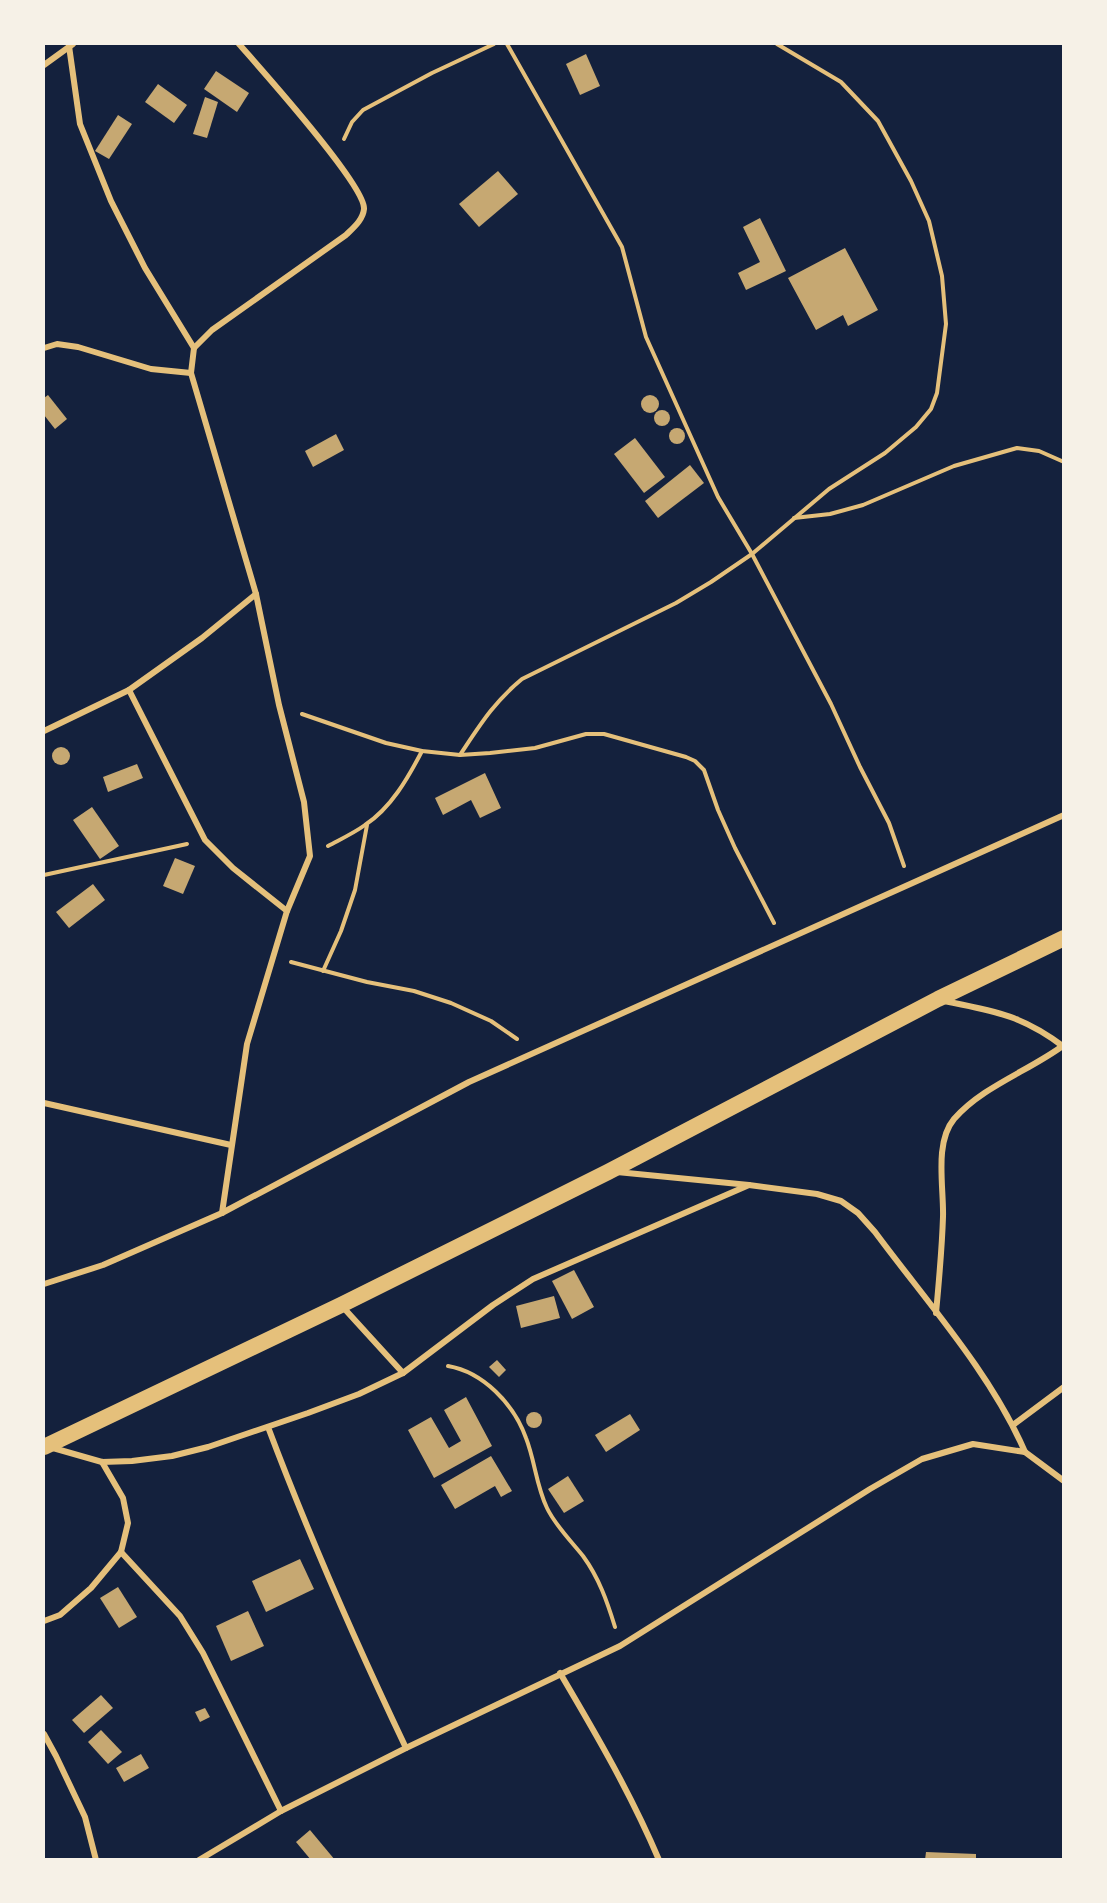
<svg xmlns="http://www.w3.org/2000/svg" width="1107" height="1903" font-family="'Source Sans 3',sans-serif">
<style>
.building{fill:#c6a872}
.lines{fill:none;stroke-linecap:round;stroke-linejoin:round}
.path{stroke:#e5c07b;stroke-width:4}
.minor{stroke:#e5c07b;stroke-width:6}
.trunk{stroke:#e5c07b;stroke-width:16}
</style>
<rect width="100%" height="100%" fill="#14213d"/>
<g class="building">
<polygon points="586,54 600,86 580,95 566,64"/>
<polygon points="216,71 249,93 237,112 204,89"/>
<polygon points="158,84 187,105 174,123 145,102"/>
<polygon points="205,97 218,102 207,138 193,134"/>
<polygon points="118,115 132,124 109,159 95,151"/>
<polygon points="498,171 518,194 479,227 459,204"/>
<polygon points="760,218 786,271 746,290 738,273 760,262 743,227"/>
<polygon points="845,248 878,310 848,326 843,315 816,330 788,278"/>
<circle cx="650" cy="404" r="9"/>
<polygon points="48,395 67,419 55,429 44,415 44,398"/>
<circle cx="662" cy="418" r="8"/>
<circle cx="677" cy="436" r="8"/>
<polygon points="336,434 344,450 313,467 305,451"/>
<polygon points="635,438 665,477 644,493 614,454"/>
<polygon points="690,465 704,483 658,518 645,501"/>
<circle cx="61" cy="756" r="9"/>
<polygon points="137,764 143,778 108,792 103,777"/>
<polygon points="485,773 501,808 480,818 471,800 443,815 435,798"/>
<polygon points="92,807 119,846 100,859 73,820"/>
<polygon points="175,858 195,866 183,894 163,886"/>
<polygon points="93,884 105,900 69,928 56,912"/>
<polygon points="574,1270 594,1307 572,1319 552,1281"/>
<polygon points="554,1296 560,1318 521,1328 516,1306"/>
<polygon points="497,1360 506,1370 499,1377 489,1367"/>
<polygon points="466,1397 492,1446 434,1478 408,1430 431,1417 449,1448 461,1441 444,1410"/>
<circle cx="534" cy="1420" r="8"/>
<polygon points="630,1414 640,1430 606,1452 595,1435"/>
<polygon points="491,1456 512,1491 501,1497 495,1486 455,1509 441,1485"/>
<polygon points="568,1476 584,1501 564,1513 548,1489"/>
<polygon points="300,1559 314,1589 266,1612 252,1581"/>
<polygon points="118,1587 137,1617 119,1628 100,1598"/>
<polygon points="248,1611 264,1646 231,1661 216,1626"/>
<polygon points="101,1695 113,1708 84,1733 72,1720"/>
<polygon points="205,1708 210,1717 200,1722 195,1712"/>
<polygon points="101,1730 122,1752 108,1764 88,1742"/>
<polygon points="141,1754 149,1768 124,1782 116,1768"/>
<polygon points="310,1830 335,1860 311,1860 296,1842"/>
<polygon points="926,1852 976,1854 976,1860 925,1860"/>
</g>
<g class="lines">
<g class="path">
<polyline points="507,44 622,247 646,337 718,497 752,554 831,704 860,767 889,823 904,866"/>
<polyline points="344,139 352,122 363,110 432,73 494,44"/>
<polyline points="794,518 830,514 863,505 954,466 1017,448 1039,451 1064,462"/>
<polyline points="302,714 386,743 422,751 460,755 490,753 535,748 586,734 604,734 686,757 695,761 704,770 718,810 735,848 774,923"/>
<path d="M 460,755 C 480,725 494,702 522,679 L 676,603 L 711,582 L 752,554 L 829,489 L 885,453 L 916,427 L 931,409 L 937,393 L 946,324 L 942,276 L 929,221 L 911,181 L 878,121 L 841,82 L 777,44"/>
<path d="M 328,846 C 341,839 354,833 365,825 C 391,808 408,778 422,751"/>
<polyline points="44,875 187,844"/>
<polyline points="291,962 367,982 414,991 451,1003 491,1021 517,1039"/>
<polyline points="323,971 341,931 355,890 367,825"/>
<path d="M 448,1366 C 483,1372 514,1404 526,1438 C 535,1461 536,1485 547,1508 C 555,1525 571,1541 583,1556 C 599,1578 607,1601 615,1627"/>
</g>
<g class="minor">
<polyline points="69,46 80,124 111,201 145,268 194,348"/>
<polyline points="44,65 73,44"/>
<polyline points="44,348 57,344 78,347 151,369 191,373"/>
<polyline points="129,690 205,840 233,868 287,911"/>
<polyline points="44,731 129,690 202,638 256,594"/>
<path d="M 944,1001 C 994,1011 1022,1015 1064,1047"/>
<polyline points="44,1103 231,1145"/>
<path d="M 617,1172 L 749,1185 L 817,1194 L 841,1201 L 858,1213 L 875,1232 C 926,1301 991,1373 1025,1452"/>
<path d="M 222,1213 L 247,1044 L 287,911 L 310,856 L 304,802 L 279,705 L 256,594 L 191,373 L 194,348 L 212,330 L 346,235 C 353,228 363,220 364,209 C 366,186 259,67 239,44"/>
<polyline points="44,1284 103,1265 222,1213 469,1082 1064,815"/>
<polyline points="341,1305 403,1373"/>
<path d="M 936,1313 C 939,1281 942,1249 943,1217 C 944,1188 934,1143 954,1119 C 983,1086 1029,1071 1064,1045"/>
<polyline points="1013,1425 1064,1387"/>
<path d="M 268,1427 C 309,1536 356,1643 406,1748"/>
<polyline points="53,1448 102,1462 132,1461 172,1456 208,1447 308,1413 359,1394 403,1373 493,1305 533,1279 749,1185"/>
<polyline points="121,1552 180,1616 203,1653 281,1811"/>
<polyline points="44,1621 60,1615 91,1588 121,1552 128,1523 123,1498 102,1462"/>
<path d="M 560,1673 C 596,1734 631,1794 659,1860"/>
<polyline points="44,1734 56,1756 85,1817 96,1860"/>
<polyline points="199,1860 281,1811 406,1748 620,1646 870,1489 922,1459 973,1444 1025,1452 1064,1481"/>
</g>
<polyline class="trunk" points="44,1447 341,1305 608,1172 938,999 1064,938"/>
</g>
<rect width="1107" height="1903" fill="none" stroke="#f6f1e7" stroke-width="90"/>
</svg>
